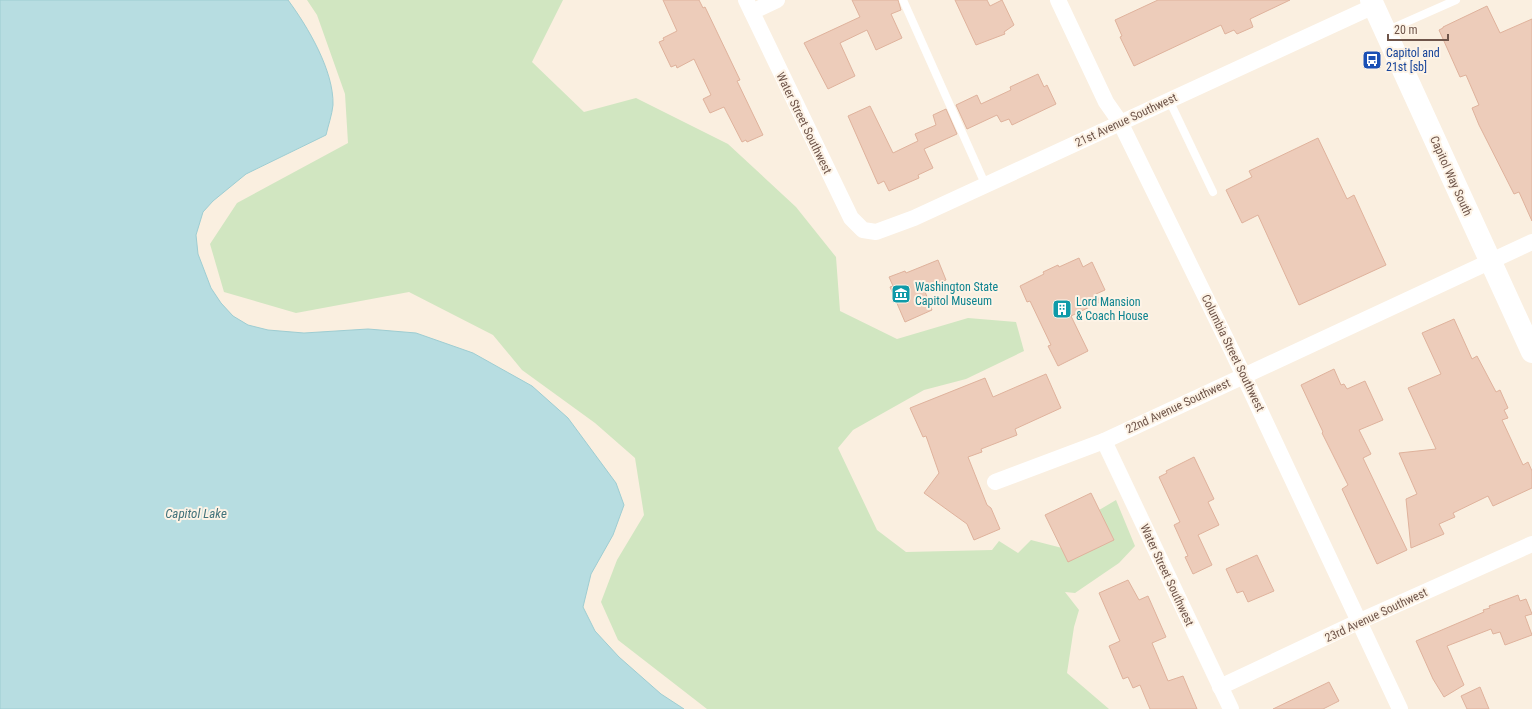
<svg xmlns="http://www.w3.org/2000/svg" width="1532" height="709" font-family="'Roboto Condensed',sans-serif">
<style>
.green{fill:#d1e6c1}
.water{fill:#b7dde1;stroke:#9ecdd2}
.building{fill:#edccba;stroke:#dfb29c}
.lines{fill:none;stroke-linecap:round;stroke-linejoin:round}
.lane{stroke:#fff;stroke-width:8}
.street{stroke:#fff;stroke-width:16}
.secondary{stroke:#fff;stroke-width:22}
.labels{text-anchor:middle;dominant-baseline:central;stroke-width:4;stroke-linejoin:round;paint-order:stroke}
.transit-label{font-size:12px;fill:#164399;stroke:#fdf3e6;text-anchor:start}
.street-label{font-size:12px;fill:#6f554a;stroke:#fdf3e6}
.culture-label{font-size:12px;fill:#0d838f;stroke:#fdf3e6;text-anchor:start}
.water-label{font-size:13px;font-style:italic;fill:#43737b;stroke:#fdf3e6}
</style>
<rect width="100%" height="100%" fill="#faefe0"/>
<polygon class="green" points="307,0 563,0 532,62 584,112 636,98 728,144 796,207 836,257 840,311 897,339 968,318 1016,322 1024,351 966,379 924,390 853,430 838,448 877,530 906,552 992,550 999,541 1018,553 1031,540 1066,549 1084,519 1116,500 1135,546 1119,563 1075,593 1065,592 1079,610 1074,627 1067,673 1109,709 707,709 618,640 601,602 617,560 644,515 635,458 595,423 522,370 493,335 409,292 296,313 224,292 210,244 237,203 348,143 345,94 317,15"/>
<path class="water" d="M 0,0 L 288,0 C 308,27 334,71 333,105 C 332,115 328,126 326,135 L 246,174 L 213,201 L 203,212 L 196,235 L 198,254 L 211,288 L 221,303 L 233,316 L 248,325 L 268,330 L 304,333 L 368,329 L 416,333 L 473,353 L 532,386 L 568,418 L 616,483 L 624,505 L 613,535 L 591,574 L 583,607 L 595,631 L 619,657 L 661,694 L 684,709 L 0,709 Z"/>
<g class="building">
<polygon points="663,0 699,0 703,8 705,7 740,80 737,81 763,135 747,142 746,140 742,142 724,107 710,113 703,99 711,95 694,59 677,68 676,65 671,67 659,42 664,40 663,38 677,31"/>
<polygon points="852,0 898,0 901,10 891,14 902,38 876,50 867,30 840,43 855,76 828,89 804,43 860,17"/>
<polygon points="955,0 987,0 990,6 1002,0 1014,25 1004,32 1005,34 976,45"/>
<polygon points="1158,0 1290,0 1250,19 1253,27 1237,34 1234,30 1225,34 1221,25 1134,66 1120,37 1122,36 1115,20"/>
<polygon points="1487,6 1500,33 1532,19 1532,221 1519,192 1514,194 1479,125 1472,108 1479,105 1466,75 1460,77 1439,30 1443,28 1443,27"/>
<polygon points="1038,74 1044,87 1047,85 1056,104 1012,125 1009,119 1001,122 997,115 967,129 956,105 977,95 981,104 1011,90 1010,87"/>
<polygon points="870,106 893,153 918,141 915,134 936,125 933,115 946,109 957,134 924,149 933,168 918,175 919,178 889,191 884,181 878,184 848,116"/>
<polygon points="1318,138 1347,199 1354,195 1386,265 1299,305 1258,215 1242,223 1226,190 1252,177 1249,171"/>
<polygon points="1079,258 1083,267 1092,262 1105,290 1096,294 1100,302 1071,316 1088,351 1058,366 1048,346 1051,345 1030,301 1027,302 1020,286 1044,274 1043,272 1058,265 1059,267"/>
<polygon points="938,260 946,280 924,289 932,310 905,322 890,287 893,286 889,277 905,271 906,273"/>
<polygon points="1454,319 1472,359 1477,356 1496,392 1500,390 1508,408 1504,410 1508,418 1502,420 1523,465 1528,462 1532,471 1532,488 1493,506 1488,496 1453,513 1455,517 1439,524 1444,534 1411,548 1406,499 1417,494 1399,453 1436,449 1408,388 1441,374 1422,333"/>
<polygon points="1334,369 1341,385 1344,384 1347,389 1365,381 1383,420 1359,430 1371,454 1363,458 1407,550 1377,564 1342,489 1348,485 1322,433 1323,432 1301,385"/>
<polygon points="1046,374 1061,408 1015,429 1017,435 981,449 982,452 968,457 987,505 991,508 1000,529 974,540 967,524 924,493 939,473 926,436 923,437 910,408 985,378 993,397"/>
<polygon points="1194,457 1214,499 1208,502 1219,525 1198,535 1212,565 1193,574 1185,557 1188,556 1174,525 1180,522 1159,477 1167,473 1166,471"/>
<polygon points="1091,493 1114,540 1068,562 1045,515"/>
<polygon points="1257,555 1274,591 1248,602 1243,591 1237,593 1226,569"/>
<polygon points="1128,580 1139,600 1148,596 1166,637 1152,643 1168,681 1183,676 1197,709 1150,709 1140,685 1133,688 1128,677 1123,679 1109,646 1120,641 1099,593"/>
<polygon points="1518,595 1520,601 1526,599 1532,614 1525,616 1532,635 1505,645 1500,632 1493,634 1491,629 1447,646 1464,685 1444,697 1433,679 1416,641 1484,612 1483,610 1490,608 1489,606"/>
<polygon points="1329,682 1339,701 1323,709 1273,709"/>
<polygon points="1480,687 1489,709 1467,709 1461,696"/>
</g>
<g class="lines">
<g class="lane">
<polyline points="903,0 986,186"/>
<polyline points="1386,31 1456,0"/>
<polyline points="1169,100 1213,192"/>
</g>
<g class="street">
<polyline points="746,0 851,218 863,230 876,232 914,218 1374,6"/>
<polyline points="1058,0 1106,102 1120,122 1233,353 1400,709"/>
<polyline points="752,12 777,0"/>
<polyline points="1104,441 1231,709"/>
<polyline points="995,482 1104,441 1532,242"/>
<polyline points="1220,687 1360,621 1532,544"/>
</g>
<polyline class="secondary" points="1371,0 1532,352"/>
</g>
<defs>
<symbol id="bus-square" viewBox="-11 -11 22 22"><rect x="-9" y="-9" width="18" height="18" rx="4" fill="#1a4fb4" stroke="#fdf3e6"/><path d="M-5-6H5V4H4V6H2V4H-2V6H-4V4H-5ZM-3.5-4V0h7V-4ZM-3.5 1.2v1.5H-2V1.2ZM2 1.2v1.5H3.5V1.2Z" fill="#fff"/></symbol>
<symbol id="museum-square" viewBox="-11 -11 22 22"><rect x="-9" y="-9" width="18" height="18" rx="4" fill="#0f9aa8" stroke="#fdf3e6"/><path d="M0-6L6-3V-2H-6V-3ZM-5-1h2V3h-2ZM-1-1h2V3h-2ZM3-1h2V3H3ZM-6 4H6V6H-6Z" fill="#fff"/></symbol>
<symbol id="building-square" viewBox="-11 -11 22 22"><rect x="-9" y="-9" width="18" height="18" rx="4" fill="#0f9aa8" stroke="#fdf3e6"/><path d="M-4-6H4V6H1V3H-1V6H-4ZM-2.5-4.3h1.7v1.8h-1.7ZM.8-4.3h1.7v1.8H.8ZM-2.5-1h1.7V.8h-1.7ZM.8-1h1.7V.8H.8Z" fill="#fff"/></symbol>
</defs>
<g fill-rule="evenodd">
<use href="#bus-square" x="1361" y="49" width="22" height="22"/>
<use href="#museum-square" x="890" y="283" width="22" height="22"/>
<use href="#building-square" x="1051" y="298" width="22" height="22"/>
</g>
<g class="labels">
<g class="transit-label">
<text x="1386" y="53">Capitol and<tspan x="1386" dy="14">21st [sb]</tspan></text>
</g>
<g class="street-label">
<text transform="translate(1126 120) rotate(-25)">21st Avenue Southwest</text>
<text transform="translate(804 123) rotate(64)">Water Street Southwest</text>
<text transform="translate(1451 176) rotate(66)">Capitol Way South</text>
<text transform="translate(1233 353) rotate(64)">Columbia Street Southwest</text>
<text transform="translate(1178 406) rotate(-25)">22nd Avenue Southwest</text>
<text transform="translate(1167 575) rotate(65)">Water Street Southwest</text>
<text transform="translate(1376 615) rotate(-25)">23rd Avenue Southwest</text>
</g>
<g class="culture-label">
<text x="915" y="287">Washington State<tspan x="915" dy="14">Capitol Museum</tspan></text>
<text x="1076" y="302">Lord Mansion<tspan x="1076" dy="14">&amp; Coach House</tspan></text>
</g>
<g class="water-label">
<text x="196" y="513">Capitol Lake</text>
</g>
</g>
<path d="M1388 34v6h60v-6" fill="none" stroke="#6f554a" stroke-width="2"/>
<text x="1394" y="34" font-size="12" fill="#6f554a" stroke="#fdf3e6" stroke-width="3" paint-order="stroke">20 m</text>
</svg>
